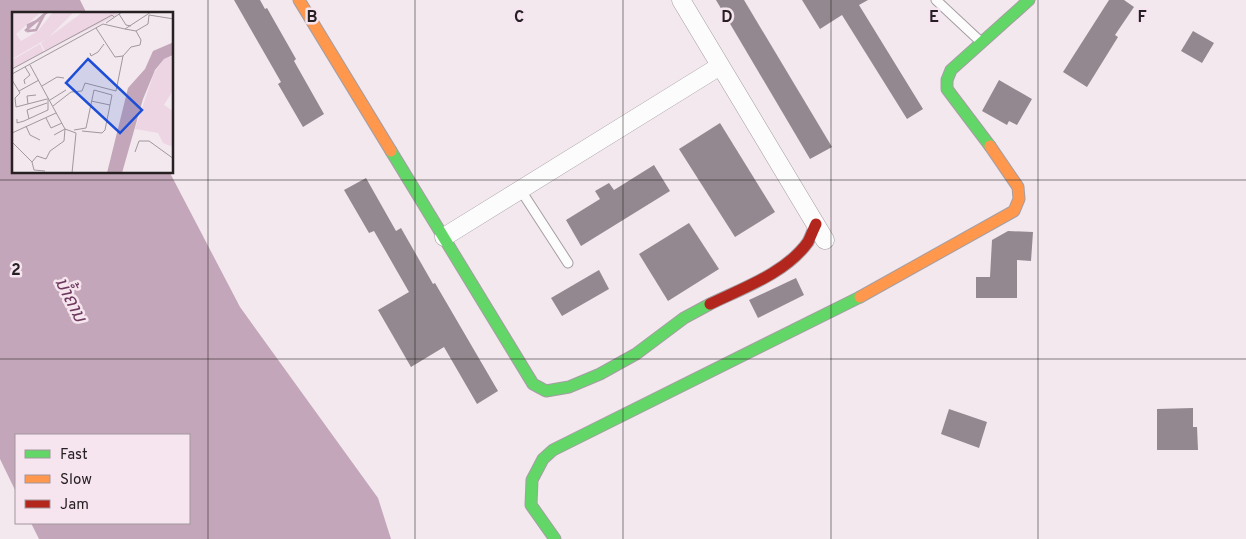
<svg xmlns="http://www.w3.org/2000/svg" width="1246" height="539" font-family="Overpass,'Noto Sans Lao',sans-serif">
<style>
.water{fill:#c3a6b9}
.building{fill:#93888f}
.lines{fill:none;stroke-linecap:round;stroke-linejoin:round}
.lane-casing{stroke:#a59ea3;stroke-width:11}
.street-casing{stroke:#a59ea3;stroke-width:19}
.fast-casing{stroke:#a59ea3;stroke-width:13}
.slow-casing{stroke:#a59ea3;stroke-width:13}
.jam-casing{stroke:#a59ea3;stroke-width:13}
.lane{stroke:#fdfcfc;stroke-width:9}
.street{stroke:#fdfcfc;stroke-width:18}
.fast{stroke:#63d668;stroke-width:11}
.slow{stroke:#ff974d;stroke-width:11}
.jam{stroke:#b3261e;stroke-width:11}
.grid{fill:none;stroke:#262023;stroke-width:1;stroke-opacity:0.55}
.labels{text-anchor:middle;dominant-baseline:central;stroke-width:5;stroke-linejoin:round;paint-order:stroke}
.water-label{font-size:19px;font-style:italic;fill:#6d3a5e;stroke:#f6e4ef}
.inset-river{fill:none;stroke:#c3a6b9;stroke-width:2.5}
.inset-road{fill:none;stroke:#a0989d;stroke-width:1}
.view{fill:#1d4ed8;fill-opacity:0.15;stroke:#1d4ed8;stroke-width:2.5}
.inset-edge{fill:none;stroke:#262023;stroke-width:2.5}
.grid-label{font-size:16px;text-anchor:middle;font-weight:bold;fill:#262023;stroke:#f6e4ef;stroke-width:5;stroke-linejoin:round;paint-order:stroke}
</style>
<rect width="100%" height="100%" fill="#f2e8ee"/>
<polygon class="water" points="0,0 80,0 87,14 14,14 14,172 170,173 240,307 378,498 391,539 39,539 31,523 189,523 189,435 16,435 16,492 0,459"/>
<g class="building">
<polygon points="234,0 260,0 265,9 267,8 296,59 294,61 324,114 303,127 278,84 281,82"/>
<polygon points="716,0 744,0 832,147 810,159"/>
<polygon points="802,0 868,0 859,5 923,109 907,119 842,15 820,29"/>
<polygon points="1109,0 1124,0 1134,7 1115,35 1118,37 1087,87 1063,72"/>
<polygon points="1193,31 1214,43 1202,63 1181,51"/>
<polygon points="999,80 1032,99 1017,125 1009,121 1007,125 982,111"/>
<polygon points="720,123 775,212 735,237 679,149"/>
<polygon points="654,165 670,191 581,246 566,220 600,199 595,191 609,183 614,190"/>
<polygon points="366,178 396,231 401,228 433,284 435,283 498,391 477,404 444,347 411,367 378,310 409,292 374,231 369,233 344,190"/>
<polygon points="689,223 719,269 668,301 639,254"/>
<polygon points="1008,231 1033,232 1031,261 1017,260 1017,298 976,298 976,277 990,277 992,240"/>
<polygon points="599,270 609,289 562,316 551,298"/>
<polygon points="796,278 804,295 758,318 749,300"/>
<polygon points="1193,408 1193,427 1197,427 1198,450 1157,450 1157,409"/>
<polygon points="949,409 987,422 979,448 941,434"/>
</g>
<g class="lines">
<defs>
<g id="lane">
<polyline points="936,0 981,42"/>
<polyline points="520,189 568,263"/>
</g>
<g id="street">
<polyline points="681,0 825,240"/>
<polyline points="444,237 720,66"/>
</g>
<g id="fast">
<polyline points="990,146 947,89 947,80 951,70 1029,0"/>
<polyline points="391,151 533,384 546,391 569,387 600,374 636,354 684,318 710,304"/>
<polyline points="555,539 531,505 532,480 543,459 553,450 860,297"/>
</g>
<g id="slow">
<polyline points="299,0 391,151"/>
<polyline points="860,297 1014,211 1019,199 1018,187 990,146"/>
</g>
<path id="jam" d="M 710,304 C 743,288 786,273 808,242 C 811,236 813,230 816,224"/>
</defs>
<use href="#lane" class="lane-casing"/>
<use href="#street" class="street-casing"/>
<use href="#fast" class="fast-casing"/>
<use href="#slow" class="slow-casing"/>
<use href="#jam" class="jam-casing"/>
<use href="#lane" class="lane"/>
<use href="#street" class="street"/>
<use href="#fast" class="fast"/>
<use href="#slow" class="slow"/>
<use href="#jam" class="jam"/>
</g>
<path class="grid" d="M 208,0 L 208,539M 415,0 L 415,539M 623,0 L 623,539M 831,0 L 831,539M 1038,0 L 1038,539M 0,180 L 1246,180M 0,359 L 1246,359"/>
<g class="labels">
<g class="water-label">
<text transform="translate(70 300) rotate(63)">ນ້ຳຄານ</text>
</g>
</g>
<g transform="translate(12 12)">
<rect width="161" height="161" fill="#f2e8ee"/>
<path d="M 0,0 L 29,0 L 4,22 L 9,29 L 26,19 L 41,0 L 62,0 L 36,26 L 0,47 ZM 71,0 L 103,0 L 105,3 L 33,39 L 29,31 ZM 28,32 L 32,40 L 0,57 L 0,48 ZM 161,44 L 161,78 L 152,93 L 161,99 L 161,135 L 151,131 L 146,121 L 123,117 L 142,61 L 152,47 Z" fill="#edd5e4"/>
<path d="M 162,30 L 161,43 L 152,47 L 143,58 L 131,87 L 110,161 L 95,161 L 116,76 L 133,57 L 141,39 Z" fill="#c3a6b9"/>
<path class="inset-river" d="M 27,8 L 16,13 L 16,19 L 24,18 L 32,3M 13,19 L 35,0"/>
<path class="inset-road" d="M 107,2 L 114,13 L 119,14M 137,3 L 162,7M 94,11 L 110,0M 84,16 L 103,45M 113,17 L 124,19 L 136,12 L 137,3M 78,41 L 79,44 L 86,40 L 92,32M 103,45 L 111,44 L 119,35 L 128,33 L 129,28 L 124,19M 18,53 L 53,117 L 52,129 L 38,139 L 34,147 L 25,144 L 20,150 L 22,158 L 33,159M 13,55 L 18,63 L 12,68 L 13,72M 0,57 L 100,3 L 102,5M 0,62 L 91,12 L 113,17 L 139,0M 0,68 L 8,81 L 3,86 L 4,95 L 35,87M 30,74 L 45,65 L 52,66M 7,79 L 27,68M 38,88 L 54,78M 79,89 L 98,93M 16,92 L 15,84 L 24,83M 41,94 L 59,80 L 70,79 L 73,71 L 104,79 L 111,44M 34,106 L 39,116 L 50,111M 5,107 L 5,111 L 12,109 L 36,98 L 36,86M 17,107 L 15,98 L 35,91M 14,114 L 18,123 L 28,128M 62,118 L 74,116 L 82,78M 70,119 L 90,121 L 93,118 L 100,83 L 82,78M 0,121 L 44,101M 42,123 L 53,117 L 64,121 L 60,161M 0,130 L 20,150M 123,140 L 127,129 L 137,129 L 162,147"/>
<path class="view" d="M 76,47 L 130,98 L 108,121 L 54,71 Z"/>
<rect width="161" height="161" class="inset-edge"/>
</g>
<g class="grid-label">
<text x="312" y="22">B</text>
<text x="519" y="22">C</text>
<text x="727" y="22">D</text>
<text x="934" y="22">E</text>
<text x="1142" y="22">F</text>
<text x="16" y="275">2</text>
</g>
<rect x="15" y="434" width="175" height="90" fill="#f6e4ef" stroke="#a3969d"/>
<rect x="25" y="450" width="25" height="8" fill="#63d668" stroke="#a3969d"/>
<text x="60" y="459" font-size="15" fill="#262023">Fast</text>
<rect x="25" y="475" width="25" height="8" fill="#ff974d" stroke="#a3969d"/>
<text x="60" y="484" font-size="15" fill="#262023">Slow</text>
<rect x="25" y="500" width="25" height="8" fill="#b3261e" stroke="#a3969d"/>
<text x="60" y="509" font-size="15" fill="#262023">Jam</text>
</svg>
